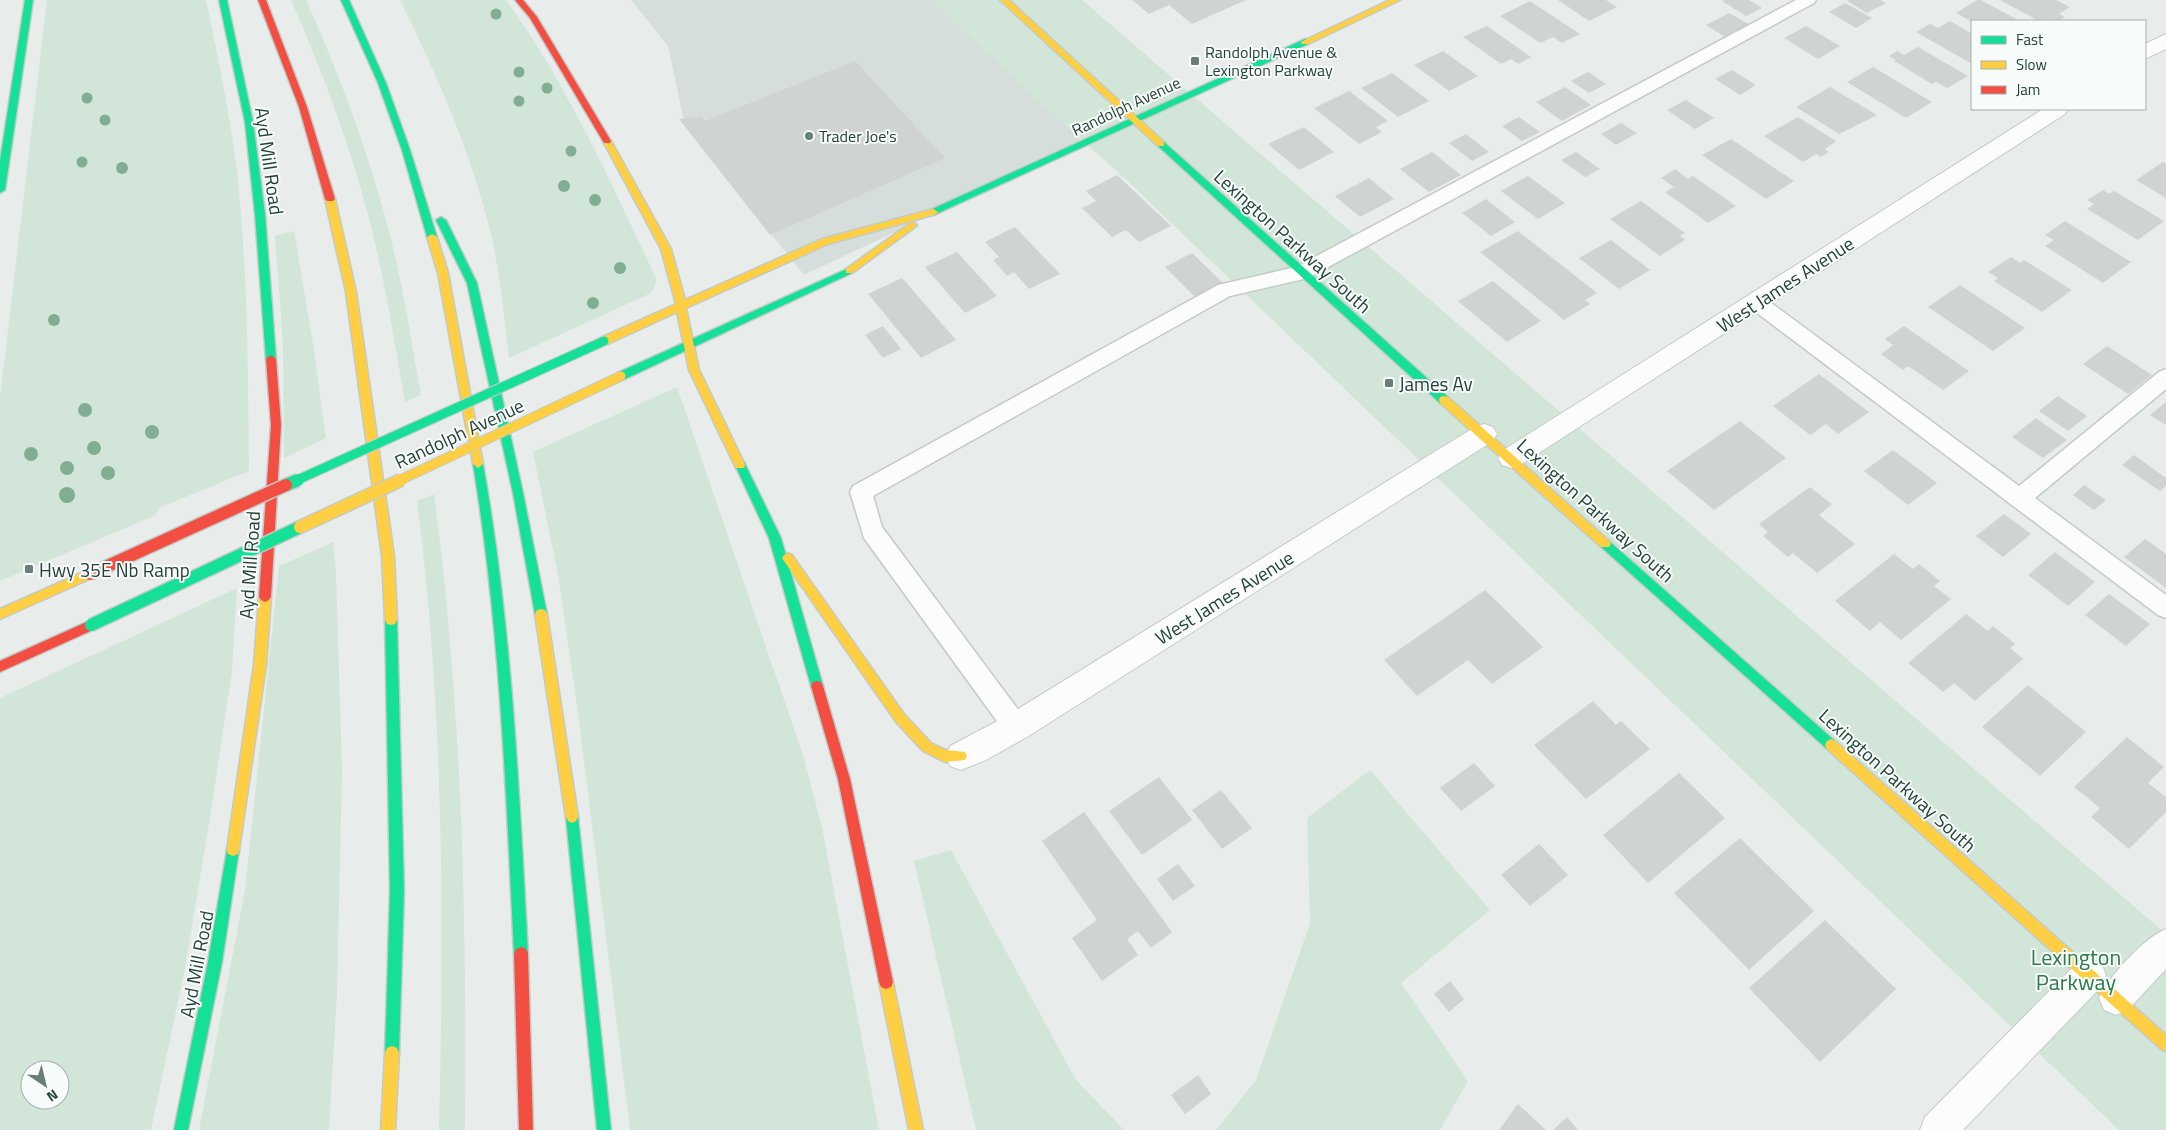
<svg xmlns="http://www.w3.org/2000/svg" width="2166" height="1130" font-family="'Titillium Web',sans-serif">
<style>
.built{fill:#d6dedb}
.green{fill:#d1e6d8;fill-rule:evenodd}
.building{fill:#cfd4d2}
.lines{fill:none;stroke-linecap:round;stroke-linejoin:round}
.lane-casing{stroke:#c5cac8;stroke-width:3}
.street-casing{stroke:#c5cac8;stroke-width:2}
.fast-casing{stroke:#c3cbc8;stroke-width:3}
.slow-casing{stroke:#c3cbc8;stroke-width:3}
.jam-casing{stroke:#c3cbc8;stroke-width:3}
.lane{fill:#fcfcfc;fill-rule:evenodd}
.street{fill:#fcfcfc;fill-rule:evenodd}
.fast{fill:#16e098;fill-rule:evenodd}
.slow{fill:#ffcf43;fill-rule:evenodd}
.jam{fill:#f24e42;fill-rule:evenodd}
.fast-bridge-far1-casing{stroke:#c3cbc8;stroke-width:11;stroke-linecap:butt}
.fast-bridge-casing{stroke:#c3cbc8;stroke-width:15;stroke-linecap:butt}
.slow-bridge-far1-casing{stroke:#c3cbc8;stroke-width:11;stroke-linecap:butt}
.slow-bridge-casing{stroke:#c3cbc8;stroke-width:15;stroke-linecap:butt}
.jam-bridge-casing{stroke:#c3cbc8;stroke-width:15;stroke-linecap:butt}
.fast-bridge-far1{stroke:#16e098;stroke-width:9}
.fast-bridge{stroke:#16e098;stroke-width:12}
.slow-bridge-far1{stroke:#ffcf43;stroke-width:9}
.slow-bridge{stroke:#ffcf43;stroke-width:12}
.jam-bridge{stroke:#f24e42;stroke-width:12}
.tree{fill:#81ae93}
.poi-dot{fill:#697e78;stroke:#f7fbf9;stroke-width:2}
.labels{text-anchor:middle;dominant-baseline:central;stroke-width:4;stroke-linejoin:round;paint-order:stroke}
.far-poi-label{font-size:16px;fill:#24423a;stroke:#f7fbf9;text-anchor:start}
.far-street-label{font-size:16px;fill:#24423a;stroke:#f7fbf9}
.street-label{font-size:19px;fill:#24423a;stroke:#f7fbf9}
.poi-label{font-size:19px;fill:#24423a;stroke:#f7fbf9;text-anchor:start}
.near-park-label{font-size:22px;fill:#2d7a4b;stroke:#f7fbf9}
</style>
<rect width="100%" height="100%" fill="#e8edeb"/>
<polygon class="built" points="631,0 933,0 1084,143 804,275 685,126 668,46"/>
<g class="green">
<path d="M 47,0 L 206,0 C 218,57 230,114 237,172 C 248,271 248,371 249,471 L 159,508 L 156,515 L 0,581 L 0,398 Z"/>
<path d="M 291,0 L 306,0 C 337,69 364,140 384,213 C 401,272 410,334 421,395 L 405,402 C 394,341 385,279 369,219 C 350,144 322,71 291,0 Z"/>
<path d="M 400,0 L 506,0 C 568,85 611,183 656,278 C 656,287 654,290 647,295 L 509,358 C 504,315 500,272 490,230 C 470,150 436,73 400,0 Z"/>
<polygon points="933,0 1082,0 2166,934 2166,1130 2119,1130 1121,175 1041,104"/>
<polygon points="294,231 312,337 326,438 284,458 283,345 275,236"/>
<polygon points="677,387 803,755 822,827 879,1130 630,1130 577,706 558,575 533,452"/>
<path d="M 434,494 C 462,705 467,917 465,1130 L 439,1130 C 444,920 444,709 417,501 Z"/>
<polygon points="333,542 336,571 342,770 337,994 329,1130 199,1130 245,890 279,566"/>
<path d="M 237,588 L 232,671 L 210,818 L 185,968 L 151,1130 L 0,1130 L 0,698 ZM 30,1070 L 60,1070 L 60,1100 L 30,1100 Z"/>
<polygon points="1370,770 1490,910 1401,983 1468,1081 1440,1130 1216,1130 1256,1080 1310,923 1307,818"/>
<polygon points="951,850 1076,1080 1124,1130 976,1130 914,861"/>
</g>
<g class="building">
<polygon points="1132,0 1246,0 1192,24 1169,5 1149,14"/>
<polygon points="1558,0 1606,0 1617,7 1589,21"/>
<polygon points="1725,0 1749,0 1762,8 1746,16 1722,1"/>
<polygon points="1849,0 1880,0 1886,3 1867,13 1847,1"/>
<polygon points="1977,0 1981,0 2020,21 1972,22 1956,13"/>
<polygon points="2000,0 2056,0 2070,7 2059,14 2065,17 2059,21 2051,19 2039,21"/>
<polygon points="1530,1 1580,34 1562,43 1553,37 1540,43 1500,16"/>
<polygon points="1845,3 1872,18 1856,28 1829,12"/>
<polygon points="1729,13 1748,24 1725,37 1706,25"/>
<polygon points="1950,21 1972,34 1972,64 1916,32 1930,24 1938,28"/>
<polygon points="1487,26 1531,57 1518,64 1511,59 1501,64 1463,37"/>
<polygon points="1806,26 1840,46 1818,59 1784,38"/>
<polygon points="1918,47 1968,76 1947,88 1936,82 1932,84 1894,61 1896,60 1889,56 1897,51 1904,55"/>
<polygon points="1443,51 1478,76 1449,91 1414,65"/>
<polygon points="855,61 945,158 770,235 679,119 701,116 705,121"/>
<polygon points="1873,67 1932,102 1906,118 1847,82"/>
<polygon points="1732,70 1756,85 1740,95 1715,79"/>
<polygon points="1588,72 1606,84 1589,93 1571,81"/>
<polygon points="1392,73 1429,101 1398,117 1361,88"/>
<polygon points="1565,87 1591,105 1562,121 1536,102"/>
<polygon points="1830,87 1877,115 1839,134 1796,107"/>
<polygon points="1349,91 1388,121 1376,127 1382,132 1359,144 1314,108"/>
<polygon points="1686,100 1714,118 1695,129 1667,110"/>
<polygon points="1519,117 1540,132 1522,141 1502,126"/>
<polygon points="1798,117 1836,141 1825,149 1829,152 1821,157 1816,154 1803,162 1764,136"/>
<polygon points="1621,123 1637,133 1616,145 1601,134"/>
<polygon points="1304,127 1334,152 1299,170 1268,144"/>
<polygon points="1466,134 1489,152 1472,161 1449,143"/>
<polygon points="1731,139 1794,181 1766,199 1702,155"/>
<polygon points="1432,152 1461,175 1429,192 1400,169"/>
<polygon points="1576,152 1600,169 1585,177 1561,160"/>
<polygon points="2163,162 2166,164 2166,198 2136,180"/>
<polygon points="1675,169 1688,179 1693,176 1736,206 1708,223 1665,192 1674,187 1661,178"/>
<polygon points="1117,175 1171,226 1139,242 1126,230 1112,237 1082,208 1096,201 1086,191"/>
<polygon points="1528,176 1565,203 1538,219 1501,191"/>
<polygon points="1369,178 1394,199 1360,217 1335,196"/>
<polygon points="2103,190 2109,194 2114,191 2164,221 2138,240 2087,209 2094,204 2087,200"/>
<polygon points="1486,199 1515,222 1491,236 1462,213"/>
<polygon points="1641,201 1685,233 1680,236 1685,240 1660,256 1610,219"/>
<polygon points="2065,221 2131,262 2103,283 2045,246 2054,240 2045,235"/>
<polygon points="1015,227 1060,274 1029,289 1014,272 1007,276 993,260 999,257 985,242"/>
<polygon points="1518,231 1597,293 1585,300 1590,304 1564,320 1480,252"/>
<polygon points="1611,240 1650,270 1619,289 1579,258"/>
<polygon points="957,252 997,296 965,313 925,267"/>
<polygon points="1192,253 1223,283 1196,298 1165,267"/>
<polygon points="2011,257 2020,263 2024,260 2072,290 2042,312 1994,281 1998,278 1988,272"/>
<polygon points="902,278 956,340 921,358 868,294"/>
<polygon points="1493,281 1541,321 1507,342 1458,301"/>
<polygon points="1960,285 2025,328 1993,351 1928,307"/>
<polygon points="883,326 901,349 883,358 865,335"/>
<polygon points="1904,326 1969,371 1943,390 1908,366 1903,370 1881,354 1893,345 1885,339"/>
<polygon points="2107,346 2152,375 2128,394 2083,364"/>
<polygon points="1819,374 1869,412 1838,434 1826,424 1810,435 1773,406"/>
<polygon points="2058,396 2087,416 2068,431 2039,411"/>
<polygon points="2166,402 2166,425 2150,415"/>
<polygon points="2036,418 2067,440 2043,458 2012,437"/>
<polygon points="1740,421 1786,458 1714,510 1667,471"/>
<polygon points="1893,450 1937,483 1908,505 1864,471"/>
<polygon points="2134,455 2166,478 2166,486 2160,491 2122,465"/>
<polygon points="2084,485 2106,500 2094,510 2073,495"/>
<polygon points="1810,487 1832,504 1819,515 1855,544 1817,573 1793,553 1788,557 1763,536 1768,532 1759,524"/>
<polygon points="2004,514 2031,534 2003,557 1976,536"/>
<polygon points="2145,539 2166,554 2166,588 2124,557"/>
<polygon points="2055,552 2095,582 2068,606 2028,575"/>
<polygon points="1894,554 1913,569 1919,564 1940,581 1934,586 1951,599 1901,640 1880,622 1870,631 1835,601"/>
<polygon points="1485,590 1543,647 1492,684 1468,660 1417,696 1384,660"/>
<polygon points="2109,594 2150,624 2126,646 2085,615"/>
<polygon points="1966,614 1988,631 1993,626 2015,644 2010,648 2023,659 1975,701 1954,683 1943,692 1908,663"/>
<polygon points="2028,685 2086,732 2040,776 1982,727"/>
<polygon points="1593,701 1616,725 1621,721 1650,749 1586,799 1534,745"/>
<polygon points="2127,737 2164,767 2148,783 2166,797 2166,812 2129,849 2091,817 2100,808 2074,787"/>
<polygon points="1474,763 1495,786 1461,811 1440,788"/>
<polygon points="1679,773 1725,818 1648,883 1603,835"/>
<polygon points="1159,777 1192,820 1142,855 1109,811"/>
<polygon points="1221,790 1252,828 1222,849 1192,810"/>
<polygon points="1084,812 1172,932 1151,948 1138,931 1127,939 1138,955 1102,981 1072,938 1097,920 1042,841"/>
<polygon points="1740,838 1814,911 1749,970 1674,893"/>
<polygon points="1539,844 1568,875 1530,906 1501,875"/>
<polygon points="1178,864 1195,886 1173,901 1157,879"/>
<polygon points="1825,920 1896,989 1820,1062 1749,988"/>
<polygon points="1450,981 1464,999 1449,1012 1434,994"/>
<polygon points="1198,1075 1211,1094 1185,1114 1171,1095"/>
<polygon points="1518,1104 1546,1130 1499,1130"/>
<polygon points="1567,1117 1578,1130 1553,1130"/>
</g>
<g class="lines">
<defs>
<g id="lane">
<polygon points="1796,0 1816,0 1814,3 1308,278 1230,296 873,496 882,527 1025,719 1028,727 1025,735 1016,738 1007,735 864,538 850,492 853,486 1218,285 1296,267"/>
<polygon points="1756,295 1763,297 2019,486 2159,372 2166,369 2166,389 2035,498 2166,595 2166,618 2158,615 1749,307 1746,302 1749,297"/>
</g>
<g id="street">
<polygon points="2166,34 2166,49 2145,59 2145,44"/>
<polygon points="2043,109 2068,109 2065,114 1520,465 1511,468 1502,465 1498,458 1502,451"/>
<polygon points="1484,424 1493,427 1497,434 1493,441 1027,737 986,760 961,770 950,766 946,756 950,746 1005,717 1475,427"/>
<path d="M 2166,929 L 2166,969 L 2128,1010 L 2116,1015 L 2104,1010 L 2099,998 C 2108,977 2145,937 2166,929 Z"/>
<polygon points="2089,958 2101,963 2106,975 2101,987 1963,1130 1920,1130 1925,1117 2077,963"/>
</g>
<g id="fast">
<polygon points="25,0 33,0 5,190 0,193 0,161"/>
<polygon points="219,0 227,0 253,122 265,214 276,359 271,363 266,359 255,214 245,122"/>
<polygon points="341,0 349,0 386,83 410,150 437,237 435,239 429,239 427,237 402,150 378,83"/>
<polygon points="1305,39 1308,40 1308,44 936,214 933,215 928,212 930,210"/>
<polygon points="1161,141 1164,142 1448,397 1449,400 1448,403 1440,403 1158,146 1157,144"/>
<polygon points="441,217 446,220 477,283 523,493 547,614 545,618 541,619 537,618 535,614 513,493 467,283 436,220"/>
<polygon points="849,268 852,269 852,273 625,379 621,380 616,376 617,373"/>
<path d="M 478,460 L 483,464 C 512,626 519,790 528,954 L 526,959 L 521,961 L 516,959 L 514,954 C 506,790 500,626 473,464 Z"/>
<polygon points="740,461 744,462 781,538 823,686 821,690 817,691 813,690 811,686 769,538 735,465"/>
<polygon points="1605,539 1609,541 1835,741 1837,745 1835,749 1831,751 1827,749 1601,547 1599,544 1601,541"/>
<polygon points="391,615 395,616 397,620 404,891 399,1053 397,1058 392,1060 387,1058 385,1053 390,891 385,620 387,616"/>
<polygon points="572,811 576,813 578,817 611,1130 597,1130 566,817 568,813"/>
<polygon points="233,844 238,846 239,850 222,962 188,1130 174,1130 208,962 227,850 228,846"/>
</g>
<g id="slow">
<polygon points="1000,0 1009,0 1164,142 1164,146 1158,146"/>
<polygon points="1390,0 1400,0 1308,44 1302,44 1301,42"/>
<polygon points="607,138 611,141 671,249 685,300 822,239 933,209 938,212 936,214 828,244 686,308 699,370 745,465 744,468 736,468 689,370 677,312 608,344 600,344 599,341 600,338 676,304 661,249 603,141"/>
<polygon points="330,196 335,199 356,292 394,556 397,620 395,624 391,625 387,624 385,620 382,556 346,292 325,199"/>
<polygon points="912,222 917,225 915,227 852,273 846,273 846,269"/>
<polygon points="432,234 437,237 448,273 483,464 478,468 473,464 438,273 427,237"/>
<polygon points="1444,396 1448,397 1609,541 1611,544 1609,547 1601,547 1440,403 1439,400 1440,397"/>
<polygon points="788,553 792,555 904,714 931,743 946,750 965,752 967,756 965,760 945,762 923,751 896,722 784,561 782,558 784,555"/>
<polygon points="90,569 94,571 96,574 94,577 0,619 0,609"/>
<polygon points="265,592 269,594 271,597 266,665 239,850 238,854 233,856 228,854 227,850 254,665 259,597 261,594"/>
<polygon points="541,609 545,610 547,614 578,817 576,821 572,823 568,821 566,817 535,614 537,610"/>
<polygon points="1831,739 1835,741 2166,1035 2166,1051 2161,1049 1827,749 1825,745 1827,741"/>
<polygon points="886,975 891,977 893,982 923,1130 909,1130 879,982 881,977"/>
<polygon points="392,1046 397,1048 399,1053 395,1130 381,1130 385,1053 387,1048"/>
</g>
<g id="jam">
<polygon points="258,0 266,0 307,107 335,199 333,201 327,201 325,199 299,107"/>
<polygon points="515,0 523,0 537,17 611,141 610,143 604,143 530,18"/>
<polygon points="271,355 276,359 281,425 271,597 269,600 265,602 261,600 259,597 271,425 266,359"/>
<polygon points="91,620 95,621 97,625 95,629 0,672 0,661"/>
<polygon points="817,681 821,682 823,686 850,779 893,982 891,987 886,989 881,987 879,982 838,779 811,686 813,682"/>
<polygon points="521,947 526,949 528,954 533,1130 519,1130 514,954 516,949"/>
</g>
</defs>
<use href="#lane" class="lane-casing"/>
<use href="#street" class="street-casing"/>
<use href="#fast" class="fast-casing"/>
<use href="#slow" class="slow-casing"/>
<use href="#jam" class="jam-casing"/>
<use href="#lane" class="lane"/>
<use href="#street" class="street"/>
<use href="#fast" class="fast"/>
<use href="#slow" class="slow"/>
<use href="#jam" class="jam"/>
<defs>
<polyline id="fast-bridge-far1" points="295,481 604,341"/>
<g id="fast-bridge">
<polyline points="286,485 298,480"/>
<polyline points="91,625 300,527"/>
</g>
<polyline id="slow-bridge-far1" points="398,481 621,376"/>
<polyline id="slow-bridge" points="300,527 401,480"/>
<polyline id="jam-bridge" points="90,574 286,485"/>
</defs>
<use href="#fast-bridge-far1" class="fast-bridge-far1-casing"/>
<use href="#fast-bridge" class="fast-bridge-casing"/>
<use href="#slow-bridge-far1" class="slow-bridge-far1-casing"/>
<use href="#slow-bridge" class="slow-bridge-casing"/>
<use href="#jam-bridge" class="jam-bridge-casing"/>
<use href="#fast-bridge-far1" class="fast-bridge-far1"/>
<use href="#fast-bridge" class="fast-bridge"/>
<use href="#slow-bridge-far1" class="slow-bridge-far1"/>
<use href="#slow-bridge" class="slow-bridge"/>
<use href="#jam-bridge" class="jam-bridge"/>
</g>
<g class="tree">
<circle cx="496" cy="14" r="5.5"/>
<circle cx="519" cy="72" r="5.5"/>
<circle cx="547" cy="88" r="5.5"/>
<circle cx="87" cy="98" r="5.5"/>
<circle cx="519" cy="101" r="5.5"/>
<circle cx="105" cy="120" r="5.5"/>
<circle cx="571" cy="151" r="5.5"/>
<circle cx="82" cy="162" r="5.5"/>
<circle cx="122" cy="168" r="6"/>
<circle cx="564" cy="186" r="6"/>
<circle cx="595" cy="200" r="6"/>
<circle cx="620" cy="268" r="6"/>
<circle cx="593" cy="303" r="6"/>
<circle cx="54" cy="320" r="6"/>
<circle cx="85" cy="410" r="7"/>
<circle cx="152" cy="432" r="7"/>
<circle cx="94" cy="448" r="7"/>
<circle cx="31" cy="454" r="7"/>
<circle cx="67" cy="468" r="7"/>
<circle cx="108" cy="473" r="7"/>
<circle cx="67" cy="495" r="8"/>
</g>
<g class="poi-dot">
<rect x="1190" y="56" width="10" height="10" rx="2.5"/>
<circle cx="809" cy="136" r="5"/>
<rect x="1384" y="378" width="10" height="10" rx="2.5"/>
<rect x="24" y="564" width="10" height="10" rx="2.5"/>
</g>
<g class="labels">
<g class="far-poi-label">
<text x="1205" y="52">Randolph Avenue &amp;<tspan x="1205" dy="18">Lexington Parkway</tspan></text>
<text x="819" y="136">Trader Joe's</text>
</g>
<g class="far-street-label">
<text transform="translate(1126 106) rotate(-25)">Randolph Avenue</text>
</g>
<g class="street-label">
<text transform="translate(270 161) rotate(82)">Ayd Mill Road</text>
<text transform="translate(1293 241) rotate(42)">Lexington Parkway South</text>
<text transform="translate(1785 284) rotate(-33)">West James Avenue</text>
<text transform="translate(459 433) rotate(-25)">Randolph Avenue</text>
<text transform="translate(1596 510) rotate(42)">Lexington Parkway South</text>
<text transform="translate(249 565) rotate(-86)">Ayd Mill Road</text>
<text transform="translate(1224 597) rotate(-32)">West James Avenue</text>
<text transform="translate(1898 780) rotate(42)">Lexington Parkway South</text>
<text transform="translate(196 964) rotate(-79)">Ayd Mill Road</text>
</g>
<g class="poi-label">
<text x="1399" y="383">James Av</text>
<text x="39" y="569">Hwy 35E Nb Ramp</text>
</g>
<g class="near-park-label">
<text x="2076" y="957">Lexington<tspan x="2076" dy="25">Parkway</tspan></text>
</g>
</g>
<rect x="1971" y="20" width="175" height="90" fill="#f7fbf9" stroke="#a3b1ad"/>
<rect x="1981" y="36" width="25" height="8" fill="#16e098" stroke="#a3b1ad"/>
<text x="2016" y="45" font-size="15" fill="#24423a">Fast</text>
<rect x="1981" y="61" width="25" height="8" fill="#ffcf43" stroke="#a3b1ad"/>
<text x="2016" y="70" font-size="15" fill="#24423a">Slow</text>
<rect x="1981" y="86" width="25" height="8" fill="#f24e42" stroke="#a3b1ad"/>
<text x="2016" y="95" font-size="15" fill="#24423a">Jam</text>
<g transform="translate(45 1085) rotate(145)"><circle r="24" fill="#f7fbf9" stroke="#a3b1ad"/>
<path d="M0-4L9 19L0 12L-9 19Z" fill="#697e78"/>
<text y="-8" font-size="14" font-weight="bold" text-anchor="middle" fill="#24423a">N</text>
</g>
</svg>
